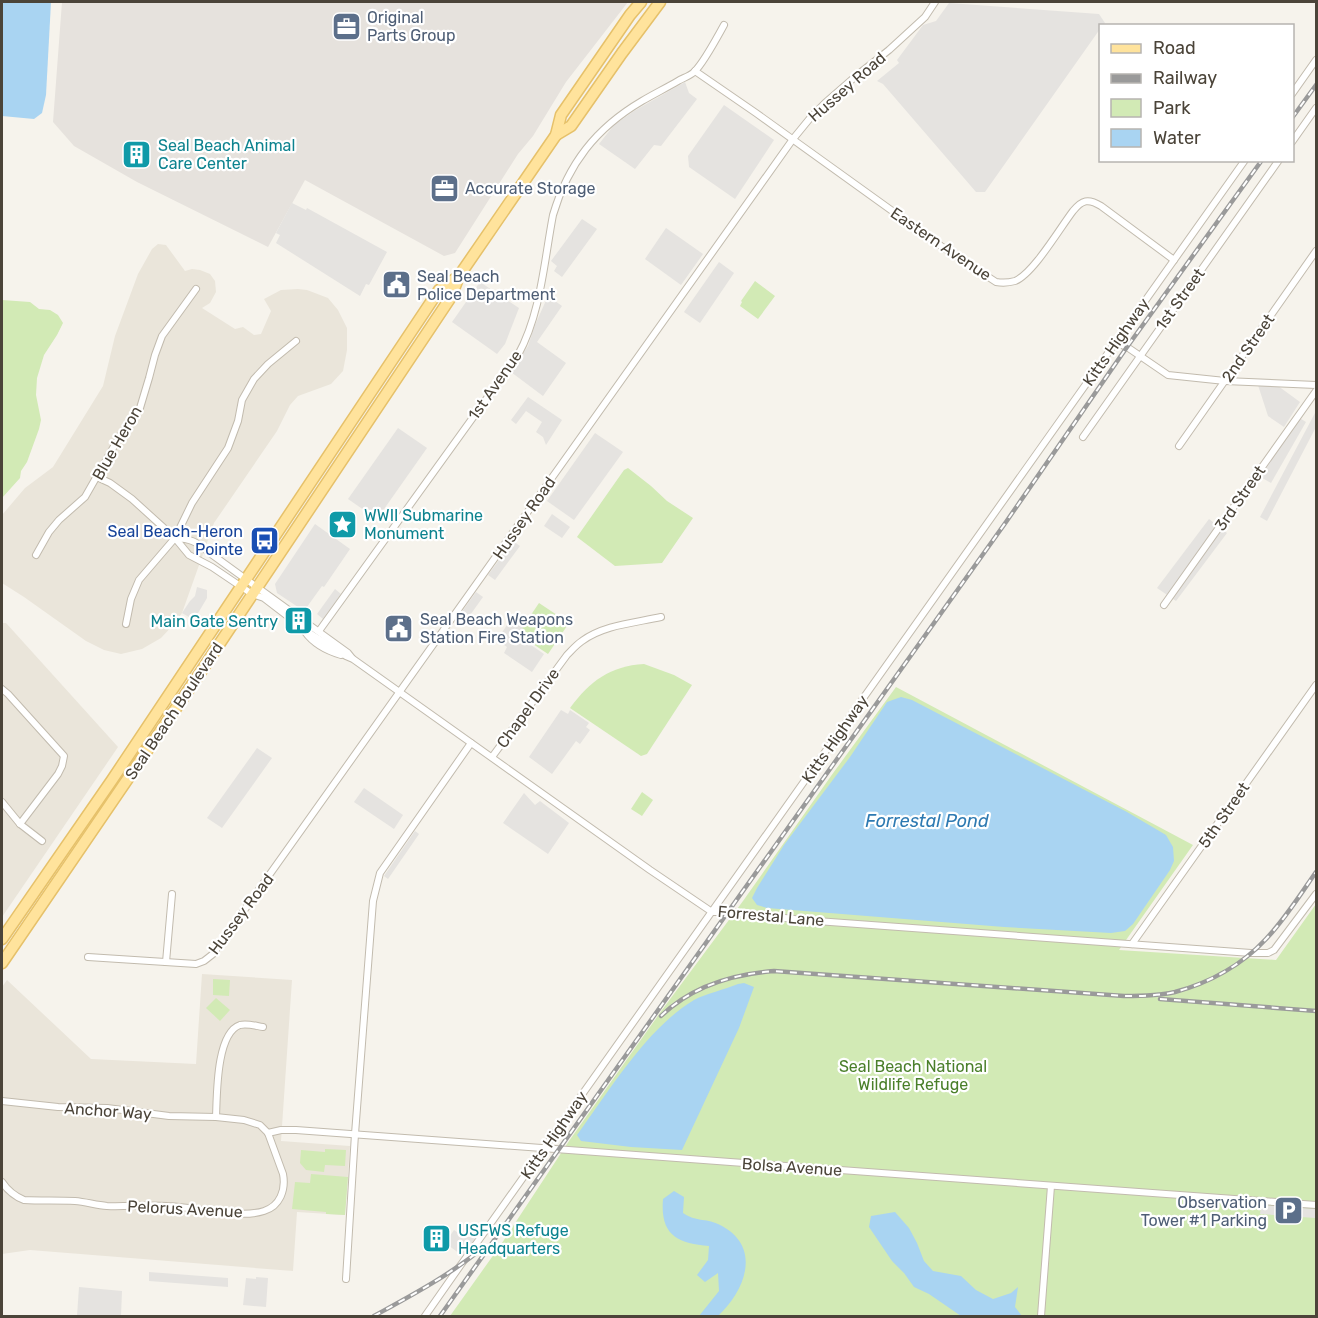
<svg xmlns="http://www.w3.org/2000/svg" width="1318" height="1318" font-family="Rubik,sans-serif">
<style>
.residential{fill:#eae5da}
.industrial{fill:#e6e2dd}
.green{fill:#d2eab5}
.parking{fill:#e5e3e0}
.water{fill:#a9d4f2}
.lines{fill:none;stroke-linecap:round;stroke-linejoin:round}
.minor-casing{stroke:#c2bbae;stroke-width:8}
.primary-casing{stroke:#e6c16a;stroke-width:13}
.minor{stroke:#fff;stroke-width:6}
.primary{stroke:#ffe39c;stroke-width:10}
.rail-casing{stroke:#9a9a9a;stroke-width:4.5}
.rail{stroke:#fff;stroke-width:2;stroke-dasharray:7;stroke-linecap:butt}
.labels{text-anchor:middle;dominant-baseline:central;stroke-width:4.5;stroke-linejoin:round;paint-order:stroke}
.service-label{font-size:16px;fill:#4e5e75;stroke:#fff;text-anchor:start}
.street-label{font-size:16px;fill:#4b4439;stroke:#fff}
.culture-label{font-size:16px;fill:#0d838f;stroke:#fff;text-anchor:start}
.transit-label{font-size:16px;fill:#164399;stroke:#fff;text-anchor:end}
.park-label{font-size:16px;fill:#4a7f2a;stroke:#fff}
.water-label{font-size:18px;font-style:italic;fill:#2e7ab2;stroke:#fff}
</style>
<rect width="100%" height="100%" fill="#f6f3ec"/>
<g class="residential">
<polygon points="158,244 166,245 185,271 192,269 200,270 210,274 215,281 216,292 210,303 202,308 235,329 243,327 254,335 261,334 271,311 264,299 281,290 298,289 307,290 328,298 338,310 347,328 347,350 343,371 331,384 298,396 290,405 277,431 214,523 182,613 175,623 161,638 142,649 121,654 104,650 86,641 24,597 2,583 2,515 25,488 53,467 103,386 115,336 138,274 152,249"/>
<polygon points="2,623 6,623 118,747 2,917"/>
<polygon points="202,974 292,980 281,1141 350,1146 345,1215 297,1212 293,1271 30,1250 2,1254 2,987 7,980 91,1059 196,1064"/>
</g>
<polygon class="industrial" points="62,2 628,2 566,82 533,136 518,154 455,253 444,256 305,180 268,247 137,182 74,146 53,122"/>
<g class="green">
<polygon points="755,281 775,296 758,319 740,306 742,302 741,301"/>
<polygon points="2,300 30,302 39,309 50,310 58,315 63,323 57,335 44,355 37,378 36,395 41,420 39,429 27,462 21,471 20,478 2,498"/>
<polygon points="628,468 651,486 667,501 693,518 662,563 615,566 577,537 624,470"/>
<polygon points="539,603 569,623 548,654 518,634"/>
<path d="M 644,664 L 674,675 L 692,685 L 647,754 L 641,756 L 570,708 C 590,681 610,666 644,664 Z"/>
<polygon points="896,687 1193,845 1119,950 1276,960 1316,904 1316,1316 450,1316 502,1243 569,1141 662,1010 743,901 831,776"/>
<polygon points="642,792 653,800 642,816 631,809"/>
<polygon points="213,979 230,980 229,996 213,995"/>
<polygon points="216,998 230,1010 220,1021 206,1008"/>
<polygon points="325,1149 346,1150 345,1166 325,1165 324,1172 306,1170 300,1163 301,1150 325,1152"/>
<polygon points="311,1174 348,1177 345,1215 326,1214 326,1212 292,1209 295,1182 310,1183"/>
</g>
<g class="parking">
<polygon points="949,3 1099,14 1105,23 1103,25 1100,26 1100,29 985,192 976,192 883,84 877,81 899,63 897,60 923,25 936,21"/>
<polygon points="685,82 689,93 697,99 661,146 654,145 635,169 599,144 614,125 634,111"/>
<polygon points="724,105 774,140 735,199 689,167 688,156"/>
<polygon points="292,203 306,210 307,208 387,252 369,285 366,284 360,296 276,243 280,235 276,233"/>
<polygon points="582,219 597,229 562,277 554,271 557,266 551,261"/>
<polygon points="666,228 703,254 681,285 645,259"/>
<polygon points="719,262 734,273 700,323 684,312"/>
<polygon points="480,282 519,308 505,344 497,354 452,322"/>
<polygon points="548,296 562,306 537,342 566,363 543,396 511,372 528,346 535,325"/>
<polygon points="1257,382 1274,383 1300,402 1284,427 1268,416"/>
<polygon points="528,397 562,420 546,445 543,437 536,432 542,422 526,411 516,424 511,420"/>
<polygon points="1316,411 1316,427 1267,521 1260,517"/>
<polygon points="1298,417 1306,422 1271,483 1257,475"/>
<polygon points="398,428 427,448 377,519 348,499"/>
<polygon points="595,433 623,452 574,520 547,501"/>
<polygon points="552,514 570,527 562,538 544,526"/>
<polygon points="1209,519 1227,533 1176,601 1157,588"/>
<polygon points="315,524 350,549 324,587 322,586 304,611 277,593 275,584"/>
<polygon points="513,541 520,546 495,580 488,575"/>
<polygon points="197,587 207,590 207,598 194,620 182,613 190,601 195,596"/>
<polygon points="335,589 341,594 323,619 317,614"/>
<polygon points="476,592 483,597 463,625 456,620"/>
<polygon points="511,619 523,627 518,636 544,654 532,672 504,653 507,647 497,640"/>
<polygon points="561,710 568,714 570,710 589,723 586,727 590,730 580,744 576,741 552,774 529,757"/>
<polygon points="257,748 272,758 222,828 207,818"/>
<polygon points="364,788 403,815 394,829 354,802"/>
<polygon points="524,793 535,805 540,801 569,823 548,854 503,823"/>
<polygon points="415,831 419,834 388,879 384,876"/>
<polygon points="1261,1205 1316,1209 1315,1218 1260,1214"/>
<polygon points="454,1230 464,1237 476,1237 463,1256 445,1243"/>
<polygon points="149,1272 228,1278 228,1287 149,1281"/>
<polygon points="256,1277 268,1278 266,1307 243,1305 246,1278 256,1279"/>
<polygon points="79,1287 122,1291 121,1316 77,1316"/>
</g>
<g class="water">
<polygon points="2,2 51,2 46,95 42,113 34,119 2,116"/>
<polygon points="901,697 912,700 1127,812 1166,835 1173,847 1174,861 1170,870 1133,924 1125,931 1111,933 1004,927 767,908 757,905 752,898 757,888 784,845 850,757 887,702"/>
<path d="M 744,983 L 754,987 L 739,1028 L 682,1150 L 631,1147 L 581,1141 L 577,1135 C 609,1091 647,1028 694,1000 C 707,993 724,990 738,984 Z"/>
<path d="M 674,1191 L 684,1197 L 683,1213 C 696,1222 705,1218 718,1224 C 763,1245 746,1290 718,1316 L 699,1316 L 719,1291 L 718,1273 L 705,1282 L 697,1275 L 708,1260 L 709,1246 C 677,1243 660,1235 663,1199 Z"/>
<polygon points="895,1212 909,1228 917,1243 924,1261 933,1271 961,1276 976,1290 993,1299 1011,1293 1018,1287 1015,1307 1022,1316 961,1316 929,1294 914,1287 904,1273 892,1261 869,1227 871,1216"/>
</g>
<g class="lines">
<defs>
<g id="minor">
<path d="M 695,71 L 756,113 L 941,246 L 996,282 C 1002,283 1008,283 1015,281 C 1033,274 1060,228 1073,211 C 1082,200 1088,198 1101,206 L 1174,260"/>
<polyline points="1292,94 1316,60"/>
<polyline points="1292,142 1316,108"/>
<polyline points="1116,343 1127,347 1168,375 1225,381 1316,385"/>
<polyline points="1083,437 1279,160"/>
<polyline points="1179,446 1316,251"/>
<polyline points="97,477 110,483 132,499 175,538 189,555 212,567 252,594 264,598 311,634 346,656 353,659 650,870 712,912 729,912 803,920 1251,953 1268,953 1274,950 1316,894"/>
<path d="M 175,538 C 191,539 195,541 207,551 L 348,653 L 352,658"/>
<polyline points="36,555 49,532 59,520 85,497 121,434 140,408 149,378 155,355 162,336 196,289"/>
<polyline points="1164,605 1316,391"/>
<polyline points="126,624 131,599 139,580 175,538 192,503 228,448 238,421 242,400 254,379 268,364 296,341"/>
<path d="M 319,631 L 518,355 C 541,313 544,262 553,215 C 568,164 596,128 642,101 C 654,94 666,88 678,81 C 683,78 690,76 694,72 C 702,65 718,36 724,25"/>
<path d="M 305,632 C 313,643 327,651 341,655"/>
<polyline points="2,689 8,694 64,756 62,766 58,774 20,824"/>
<path d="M 492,757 L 567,655 C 572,650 576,645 582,641 C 604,625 634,623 661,617"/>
<polyline points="2,802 20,824 42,841"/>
<polyline points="1132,944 1316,685"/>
<polyline points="88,957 196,964 204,961 213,954 793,139 811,117 825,103 856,76 889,50 925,17 935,2"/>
<polyline points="166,962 172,894"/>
<path d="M 2,1101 L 58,1107 L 107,1108 L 169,1116 L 216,1117 L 244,1120 L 260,1125 L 268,1133 L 283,1174 C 286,1190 280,1206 264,1211 C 240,1219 194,1207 167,1206 C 147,1204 127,1207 107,1206 C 96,1205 86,1202 75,1201 C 58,1200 41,1201 24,1200 C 14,1196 8,1191 2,1182"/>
<path d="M 216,1117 C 217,1096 216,1033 240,1025 C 247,1023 256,1026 263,1027"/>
<polyline points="268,1133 281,1130 296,1130 1316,1205"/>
<polyline points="346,1279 355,1134 373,901 380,873 471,743"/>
<polyline points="425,1316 460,1266 471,1251 1245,160"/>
<polyline points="1041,1316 1051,1186"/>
</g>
<g id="primary">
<polyline points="556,135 571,126 622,53 660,2"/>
<polyline points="2,939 112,780 439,290 459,276"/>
<polyline points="2,963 198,676 451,297 459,276 556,135 561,115 630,15 641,2"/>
</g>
</defs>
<use href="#minor" class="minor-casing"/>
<use href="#primary" class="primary-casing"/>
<use href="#minor" class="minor"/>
<use href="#primary" class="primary"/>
<defs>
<g id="rail">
<polyline points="1292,118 1316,85"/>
<polyline points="1160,999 1316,1011"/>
<path d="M 661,1016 C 691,987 733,974 774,971 L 1124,996 C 1141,996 1158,996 1175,992 C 1209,983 1242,965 1266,939 C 1285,919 1300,895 1316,872"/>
<path d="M 374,1316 C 412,1295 450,1275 484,1247"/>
<polyline points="440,1316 1006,522 1127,347 1262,160"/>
</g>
</defs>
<use href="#rail" class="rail-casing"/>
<use href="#rail" class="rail"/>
</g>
<defs>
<symbol id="office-square" viewBox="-11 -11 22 22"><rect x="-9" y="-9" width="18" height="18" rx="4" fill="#5c6f8a" stroke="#fff"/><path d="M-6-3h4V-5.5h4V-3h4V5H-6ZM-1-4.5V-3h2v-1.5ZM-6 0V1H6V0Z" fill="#fff"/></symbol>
<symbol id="building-square" viewBox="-11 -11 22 22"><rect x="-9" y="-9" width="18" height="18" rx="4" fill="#0f9aa8" stroke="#fff"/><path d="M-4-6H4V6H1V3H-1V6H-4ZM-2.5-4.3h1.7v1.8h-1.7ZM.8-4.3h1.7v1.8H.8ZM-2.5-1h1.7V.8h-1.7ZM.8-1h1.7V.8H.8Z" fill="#fff"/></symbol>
<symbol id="civic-square" viewBox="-11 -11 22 22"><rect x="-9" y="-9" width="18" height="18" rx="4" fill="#5c6f8a" stroke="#fff"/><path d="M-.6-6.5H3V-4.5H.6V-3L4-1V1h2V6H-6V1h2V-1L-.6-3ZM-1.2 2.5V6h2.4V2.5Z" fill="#fff"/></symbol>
<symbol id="sight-square" viewBox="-11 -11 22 22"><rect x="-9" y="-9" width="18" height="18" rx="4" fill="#0f9aa8" stroke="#fff"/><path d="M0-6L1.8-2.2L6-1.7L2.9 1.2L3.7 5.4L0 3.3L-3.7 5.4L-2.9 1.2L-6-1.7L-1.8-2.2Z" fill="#fff"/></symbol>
<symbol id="bus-square" viewBox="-11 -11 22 22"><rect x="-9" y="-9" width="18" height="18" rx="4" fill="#1a4fb4" stroke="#fff"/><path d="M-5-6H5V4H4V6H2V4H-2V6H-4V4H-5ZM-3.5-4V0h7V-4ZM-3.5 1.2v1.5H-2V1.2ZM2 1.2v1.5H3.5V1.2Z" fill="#fff"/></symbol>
<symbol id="parking-square" viewBox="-11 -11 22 22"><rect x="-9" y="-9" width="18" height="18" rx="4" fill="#5c6f8a" stroke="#fff"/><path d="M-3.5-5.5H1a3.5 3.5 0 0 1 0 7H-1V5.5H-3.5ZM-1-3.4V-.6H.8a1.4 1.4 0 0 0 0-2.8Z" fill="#fff"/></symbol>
</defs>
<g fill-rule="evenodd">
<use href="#office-square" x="330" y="10" width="33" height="33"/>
<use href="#building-square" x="120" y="138" width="33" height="33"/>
<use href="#office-square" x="428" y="172" width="33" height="33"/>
<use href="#civic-square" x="380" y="268" width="33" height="33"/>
<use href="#sight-square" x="326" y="508" width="33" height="33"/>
<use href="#bus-square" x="248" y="524" width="33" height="33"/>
<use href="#building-square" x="282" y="604" width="33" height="33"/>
<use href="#civic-square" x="382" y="612" width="33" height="33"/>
<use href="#parking-square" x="1272" y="1194" width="33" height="33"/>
<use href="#building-square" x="420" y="1222" width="33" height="33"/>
</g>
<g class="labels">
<g class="service-label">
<text x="367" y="17">Original<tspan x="367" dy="18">Parts Group</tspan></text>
<text x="465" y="188">Accurate Storage</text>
<text x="417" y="276">Seal Beach<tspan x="417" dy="18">Police Department</tspan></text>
<text x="420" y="619">Seal Beach Weapons<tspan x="420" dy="18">Station Fire Station</tspan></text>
<text x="1267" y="1202" text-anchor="end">Observation<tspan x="1267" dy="18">Tower #1 Parking</tspan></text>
</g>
<g class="street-label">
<text transform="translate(847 87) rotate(-41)">Hussey Road</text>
<text transform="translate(941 244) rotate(34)">Eastern Avenue</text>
<text transform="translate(1180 299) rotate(-54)">1st Street</text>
<text transform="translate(1116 342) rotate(-55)">Kitts Highway</text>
<text transform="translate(1248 348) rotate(-55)">2nd Street</text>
<text transform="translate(495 385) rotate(-55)">1st Avenue</text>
<text transform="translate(117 443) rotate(-60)">Blue Heron</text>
<text transform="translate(1240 498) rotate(-55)">3rd Street</text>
<text transform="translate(524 518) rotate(-55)">Hussey Road</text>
<text transform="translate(528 708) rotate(-54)">Chapel Drive</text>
<text transform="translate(174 711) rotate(-56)">Seal Beach Boulevard</text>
<text transform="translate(835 739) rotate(-55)">Kitts Highway</text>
<text transform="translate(1224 815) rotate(-55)">5th Street</text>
<text transform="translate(241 914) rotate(-53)">Hussey Road</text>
<text transform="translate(771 916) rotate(5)">Forrestal Lane</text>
<text transform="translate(108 1111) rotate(4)">Anchor Way</text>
<text transform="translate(554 1135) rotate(-55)">Kitts Highway</text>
<text transform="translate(792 1167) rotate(4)">Bolsa Avenue</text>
<text transform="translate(185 1209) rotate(3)">Pelorus Avenue</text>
</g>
<g class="culture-label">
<text x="158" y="145">Seal Beach Animal<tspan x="158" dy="18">Care Center</tspan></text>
<text x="364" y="515">WWII Submarine<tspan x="364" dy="18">Monument</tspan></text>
<text x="278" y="621" text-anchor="end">Main Gate Sentry</text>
<text x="458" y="1230">USFWS Refuge<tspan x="458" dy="18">Headquarters</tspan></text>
</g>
<g class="transit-label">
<text x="243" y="531">Seal Beach-Heron<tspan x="243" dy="18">Pointe</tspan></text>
</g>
<g class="park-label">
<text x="913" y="1066">Seal Beach National<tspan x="913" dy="18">Wildlife Refuge</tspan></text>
</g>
<g class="water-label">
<text x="927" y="821">Forrestal Pond</text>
</g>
</g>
<rect width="1318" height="1318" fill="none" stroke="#4b4439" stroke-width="6"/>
<rect x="1099" y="24" width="195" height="138" fill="#ffffff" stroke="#b7b4b0" stroke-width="1.5"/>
<rect x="1111" y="44" width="30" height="9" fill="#ffe39c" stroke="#b7b4b0" stroke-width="1.5"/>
<text x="1153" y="54" font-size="18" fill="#4b4439">Road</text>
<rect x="1111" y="74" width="30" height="9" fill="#9a9a9a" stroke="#b7b4b0" stroke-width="1.5"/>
<text x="1153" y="84" font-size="18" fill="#4b4439">Railway</text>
<rect x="1111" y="99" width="30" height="18" fill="#d2eab5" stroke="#b7b4b0" stroke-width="1.5"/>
<text x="1153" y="114" font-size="18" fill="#4b4439">Park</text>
<rect x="1111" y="129" width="30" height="18" fill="#a9d4f2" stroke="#b7b4b0" stroke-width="1.5"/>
<text x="1153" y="144" font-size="18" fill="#4b4439">Water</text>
</svg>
